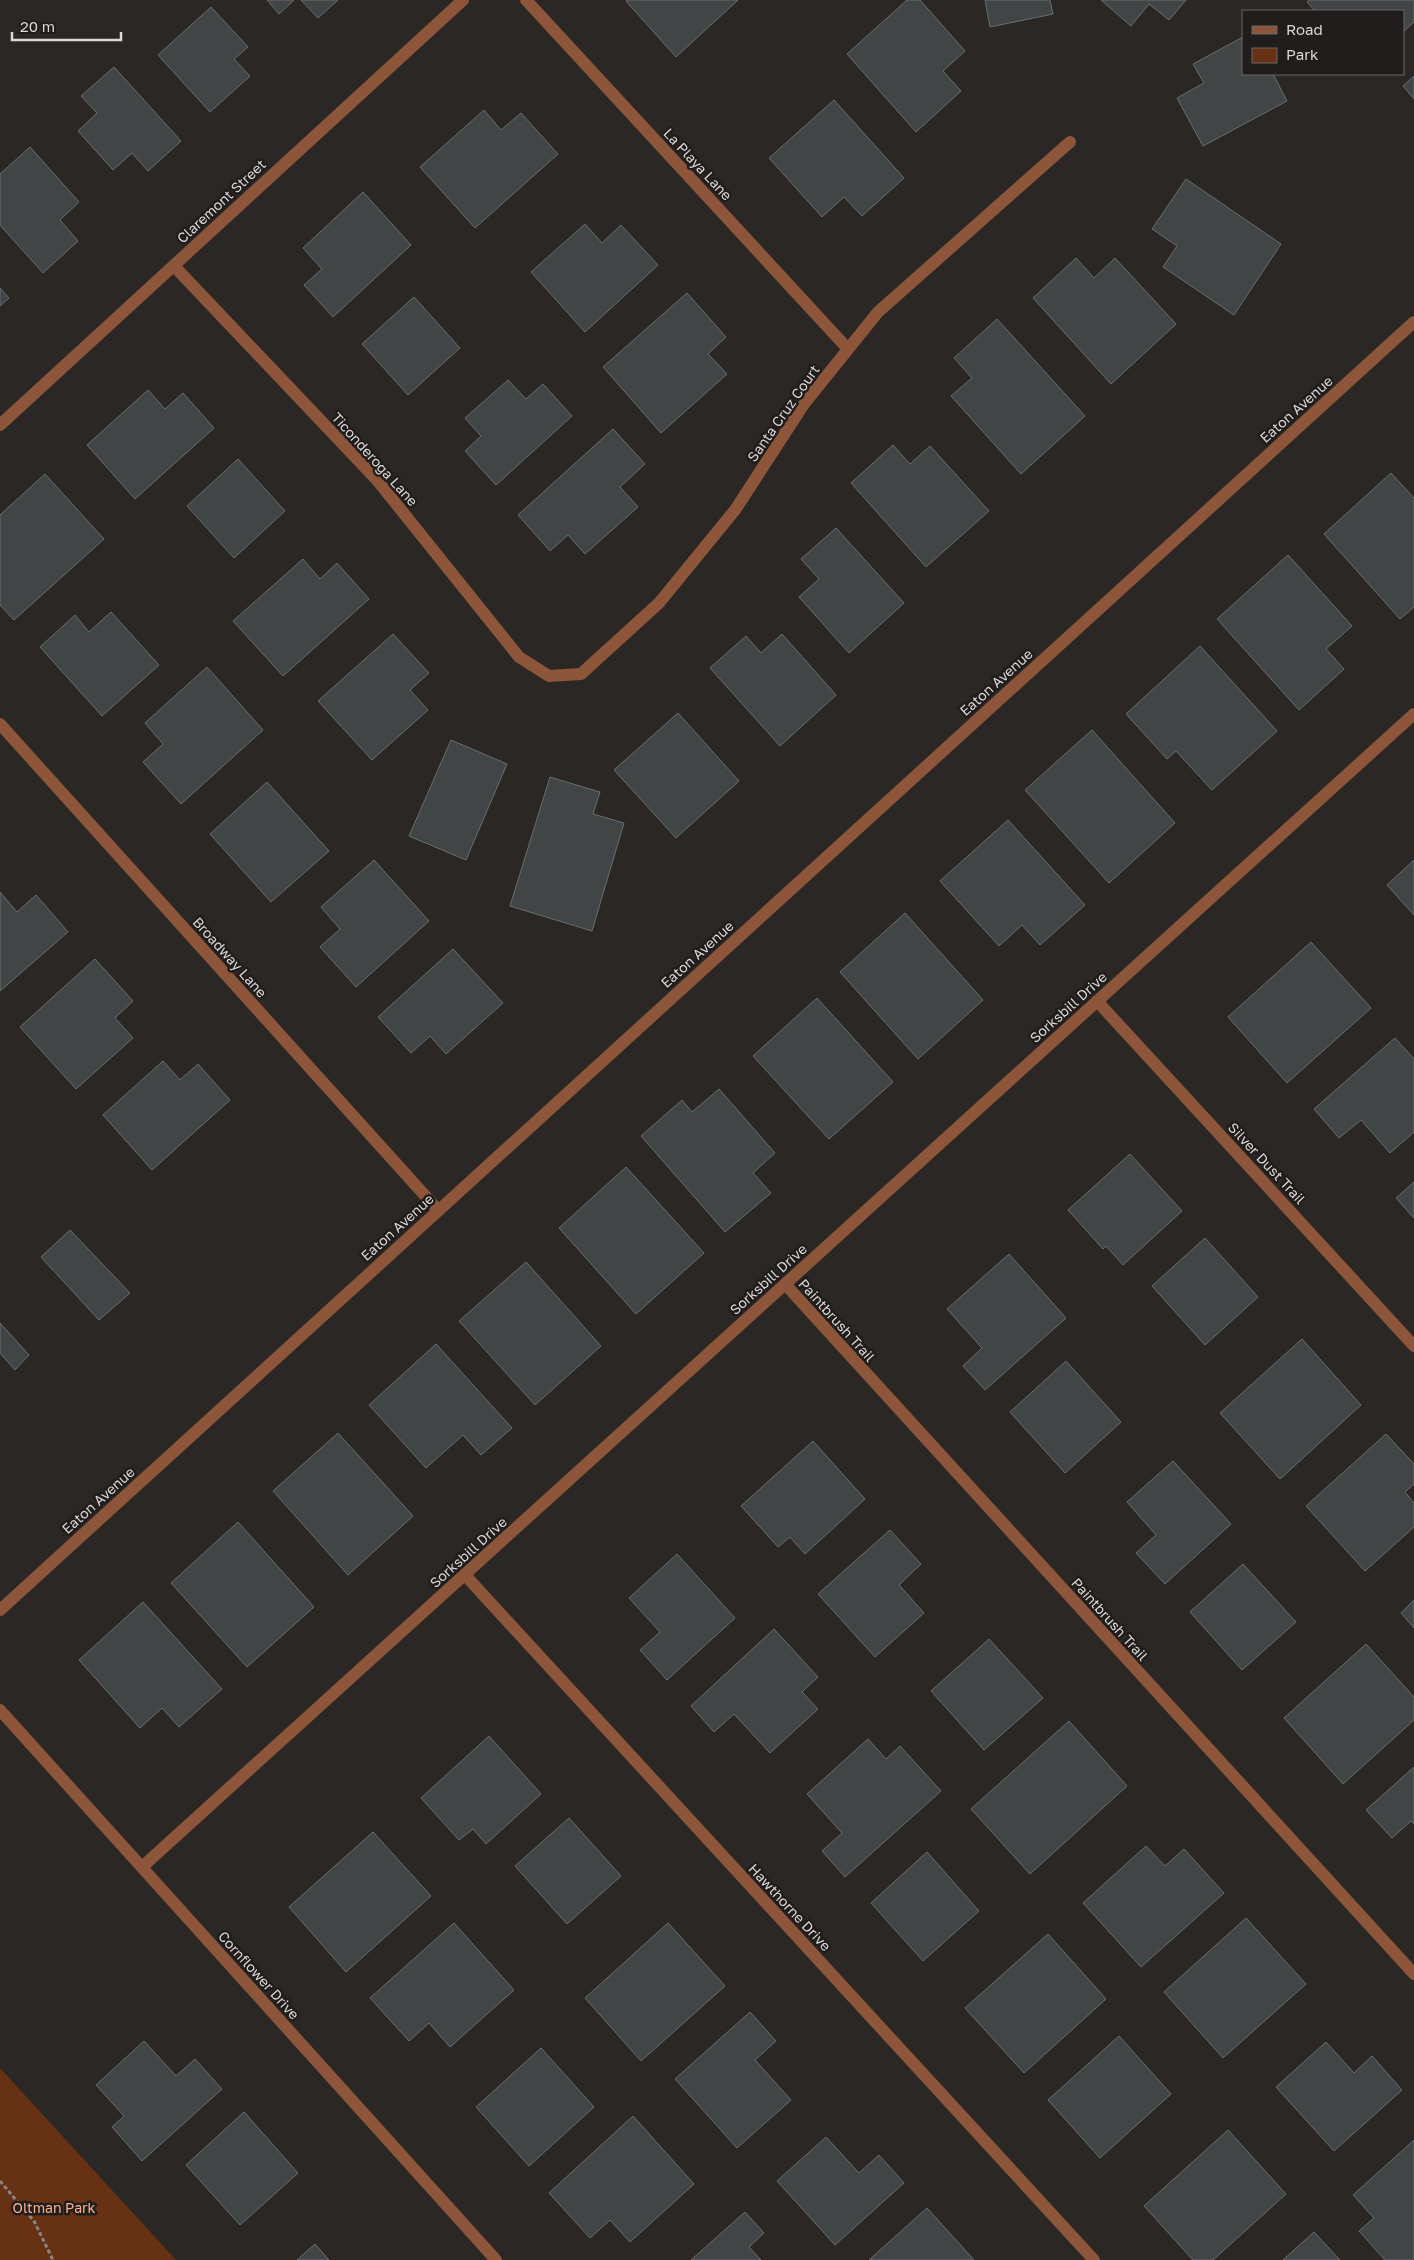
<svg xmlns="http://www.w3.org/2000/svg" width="1414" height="2260" font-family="'Golos Text',sans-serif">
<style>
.green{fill:#673213}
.building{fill:#414546;stroke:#6a6e6f}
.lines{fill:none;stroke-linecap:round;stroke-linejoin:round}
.path{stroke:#888583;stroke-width:3;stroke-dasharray:4 2.5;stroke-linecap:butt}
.minor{stroke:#8d563a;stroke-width:12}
.labels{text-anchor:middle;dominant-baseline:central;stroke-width:5;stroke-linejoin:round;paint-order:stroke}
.street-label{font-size:14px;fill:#dad7d6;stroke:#211d1c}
.park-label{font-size:14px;fill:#f8b28f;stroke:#211d1c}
</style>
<rect width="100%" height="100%" fill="#2a2725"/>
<polygon class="green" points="0,2068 176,2260 0,2260"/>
<g class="building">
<polygon points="267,0 294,0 279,14"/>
<polygon points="301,0 338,0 318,18"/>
<polygon points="628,0 738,0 676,57 626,1"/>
<polygon points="907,0 920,0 965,51 943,71 961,91 916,132 847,54"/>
<polygon points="985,0 1050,0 1053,14 990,27"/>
<polygon points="1101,0 1186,0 1169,20 1149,4 1131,26"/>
<polygon points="1309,0 1414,0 1414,22 1403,32 1403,11 1315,11 1307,2"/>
<polygon points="211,7 248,47 234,59 250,76 210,112 158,55"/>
<polygon points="1243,37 1243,74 1273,74 1287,101 1203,146 1177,98 1204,83 1193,64"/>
<polygon points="114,67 181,141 148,171 132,153 113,170 78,131 97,113 81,96"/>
<polygon points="1414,76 1414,99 1403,86"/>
<polygon points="834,100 904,178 862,216 844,197 822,217 769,158"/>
<polygon points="484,110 501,130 521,113 558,154 475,228 420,167"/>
<polygon points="30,147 79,202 60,220 78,241 43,273 0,225 0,174"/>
<polygon points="1186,179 1281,244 1234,315 1163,267 1177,246 1152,229"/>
<polygon points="363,192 411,245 333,317 304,285 322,269 303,248"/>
<polygon points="585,224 602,243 621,225 658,265 585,332 531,272"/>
<polygon points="1076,258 1094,278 1115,258 1176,324 1111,384 1033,298"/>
<polygon points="0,288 9,298 0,306"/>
<polygon points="687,293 726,337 708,354 727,374 661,433 603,367"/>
<polygon points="414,297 460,348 408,395 362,344"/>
<polygon points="997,319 1085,416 1021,474 951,396 972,378 954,358"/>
<polygon points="508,380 526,399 543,384 572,416 496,485 465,451 481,436 465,418"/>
<polygon points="148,390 165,409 183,393 214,428 135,499 87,445"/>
<polygon points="613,429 645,464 620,487 638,507 585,554 568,535 550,551 518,515"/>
<polygon points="893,445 910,464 930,446 989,511 926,567 851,483"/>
<polygon points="238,459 285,511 234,558 187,506"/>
<polygon points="1391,473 1414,498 1414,607 1400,619 1324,534"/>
<polygon points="45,474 104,539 14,620 0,605 0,515"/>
<polygon points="836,528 904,603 849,653 799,597 819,579 801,559"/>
<polygon points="1288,555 1352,626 1326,649 1344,669 1299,710 1217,619"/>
<polygon points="303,559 320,579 337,563 369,599 283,676 233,621"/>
<polygon points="111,612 159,665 102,716 40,647 75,615 89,632"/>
<polygon points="393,634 429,673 410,690 428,710 372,760 318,701"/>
<polygon points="782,634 836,695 780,746 710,668 746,636 761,653"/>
<polygon points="1200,646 1277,731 1212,790 1176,751 1167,759 1126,714"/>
<polygon points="207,667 263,730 181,804 143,762 163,744 145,723"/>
<polygon points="678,713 739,781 676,838 614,770"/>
<polygon points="1092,730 1175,823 1109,883 1025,790"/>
<polygon points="451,740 507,764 466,860 409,836"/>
<polygon points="550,777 600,792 593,814 624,823 592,931 510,906"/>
<polygon points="267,782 329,851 271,902 210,834"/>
<polygon points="1008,820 1085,905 1040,945 1022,925 999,946 940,881"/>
<polygon points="374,860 429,921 356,987 320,947 340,929 321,907"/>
<polygon points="1414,860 1414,915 1387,885"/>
<polygon points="0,892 17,912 36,895 68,932 0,991"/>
<polygon points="905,913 983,1000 918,1059 840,972"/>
<polygon points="1311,942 1371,1008 1287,1083 1228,1017"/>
<polygon points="453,949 503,1003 446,1054 430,1036 411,1053 378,1017"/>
<polygon points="95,959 133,1001 115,1018 133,1038 76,1089 20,1027"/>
<polygon points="817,998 893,1082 829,1139 753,1056"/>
<polygon points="1395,1038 1414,1059 1414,1132 1390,1153 1361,1120 1339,1138 1314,1109"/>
<polygon points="163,1061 180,1080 198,1064 230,1100 152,1170 103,1115"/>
<polygon points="719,1089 775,1153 753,1173 771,1193 725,1232 641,1136 682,1100 692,1112"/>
<polygon points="1130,1154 1182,1211 1123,1265 1106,1246 1103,1249 1068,1210"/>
<polygon points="626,1167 704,1253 636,1314 559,1228"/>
<polygon points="1414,1182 1414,1218 1396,1198"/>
<polygon points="70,1230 130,1293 99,1320 41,1257"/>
<polygon points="1205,1238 1258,1297 1205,1345 1152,1286"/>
<polygon points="1009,1254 1066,1318 985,1390 963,1366 982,1348 947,1309"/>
<polygon points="526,1262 601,1346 535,1405 459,1321"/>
<polygon points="0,1323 29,1355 15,1370 0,1353"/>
<polygon points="1302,1339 1361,1405 1280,1479 1220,1413"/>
<polygon points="436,1344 512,1428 481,1455 463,1435 426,1468 369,1405"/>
<polygon points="1066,1361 1121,1422 1065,1473 1010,1412"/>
<polygon points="338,1433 413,1516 348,1575 273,1491"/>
<polygon points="1386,1434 1414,1464 1414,1484 1405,1492 1414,1503 1414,1527 1365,1571 1306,1506"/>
<polygon points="813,1441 865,1499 805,1554 790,1537 778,1547 741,1506"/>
<polygon points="1173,1461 1231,1524 1165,1584 1136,1553 1156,1535 1127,1502"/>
<polygon points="238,1522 314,1607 247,1667 171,1583"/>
<polygon points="890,1530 921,1564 899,1585 924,1613 875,1657 818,1594"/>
<polygon points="677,1554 735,1618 667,1680 640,1650 660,1632 629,1598"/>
<polygon points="1243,1564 1296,1622 1242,1670 1190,1612"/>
<polygon points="1414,1600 1414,1628 1401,1613"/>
<polygon points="143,1602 222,1689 179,1727 162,1708 140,1728 79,1660"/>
<polygon points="774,1629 818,1677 802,1692 818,1709 770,1753 734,1714 714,1732 691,1706"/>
<polygon points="989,1639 1043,1698 984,1750 931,1691"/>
<polygon points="1366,1644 1414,1697 1414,1720 1343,1784 1284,1718"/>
<polygon points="1069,1721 1127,1786 1030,1874 971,1809"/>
<polygon points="489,1736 541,1794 486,1844 473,1829 459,1840 421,1798"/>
<polygon points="868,1739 886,1759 900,1746 941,1791 845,1877 822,1851 842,1833 807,1794"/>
<polygon points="1414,1767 1414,1824 1411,1821 1392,1838 1366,1810"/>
<polygon points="569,1818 621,1876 567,1924 515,1866"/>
<polygon points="373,1832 431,1896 346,1972 289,1907"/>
<polygon points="1146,1846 1165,1866 1184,1849 1224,1893 1141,1967 1083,1903"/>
<polygon points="927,1852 979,1911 923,1961 871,1903"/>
<polygon points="1246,1918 1306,1984 1223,2058 1164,1992"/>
<polygon points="454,1923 514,1990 450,2047 429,2023 409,2041 370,1998"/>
<polygon points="668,1923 725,1986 641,2061 585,1998"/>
<polygon points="1048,1934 1106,1999 1024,2073 965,2008"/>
<polygon points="750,2012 776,2041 755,2060 791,2100 737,2148 675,2079"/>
<polygon points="1119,2036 1171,2094 1100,2158 1048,2100"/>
<polygon points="144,2041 176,2076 195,2059 222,2089 142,2161 112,2127 124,2116 96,2085"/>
<polygon points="1326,2042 1354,2073 1372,2056 1402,2090 1334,2151 1276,2087"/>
<polygon points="541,2048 594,2107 529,2166 476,2107"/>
<polygon points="244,2112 298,2173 240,2225 186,2165"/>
<polygon points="633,2116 694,2184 630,2242 610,2220 590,2238 549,2193"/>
<polygon points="1228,2130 1286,2194 1213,2260 1193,2260 1144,2206"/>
<polygon points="826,2137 859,2173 879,2155 904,2183 835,2245 777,2181"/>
<polygon points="1414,2140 1414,2258 1412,2260 1385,2260 1359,2231 1374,2218 1353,2195"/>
<polygon points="927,2208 974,2260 869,2260"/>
<polygon points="745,2212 764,2233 749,2247 761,2260 691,2260"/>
<polygon points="1314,2232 1340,2260 1283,2260"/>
<polygon points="315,2244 329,2260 297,2260"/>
</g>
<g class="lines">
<polyline class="path" points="0,2181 34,2221 53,2260"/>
<g class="minor">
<polyline points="526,0 848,349"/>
<polyline points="174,266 377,480 519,657 549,676 581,674 659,603 735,510 804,404 878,312 1070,142"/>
<polyline points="0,425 463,0"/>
<polyline points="0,724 438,1210"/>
<polyline points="1097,1001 1414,1346"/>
<polyline points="785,1284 1414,1974"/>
<polyline points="465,1575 1094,2260"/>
<polyline points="0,1610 1414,322"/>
<polyline points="0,1710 496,2260"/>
<polyline points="142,1867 1414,714"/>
</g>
</g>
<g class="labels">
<g class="street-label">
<text transform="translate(698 164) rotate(47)">La Playa Lane</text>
<text transform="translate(221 201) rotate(-43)">Claremont Street</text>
<text transform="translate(1296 409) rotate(-42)">Eaton Avenue</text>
<text transform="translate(783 413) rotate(-55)">Santa Cruz Court</text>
<text transform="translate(375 459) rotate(48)">Ticonderoga Lane</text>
<text transform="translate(996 682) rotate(-42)">Eaton Avenue</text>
<text transform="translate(697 954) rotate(-42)">Eaton Avenue</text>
<text transform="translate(230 957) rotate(48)">Broadway Lane</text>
<text transform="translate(1068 1007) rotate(-42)">Sorksbill Drive</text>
<text transform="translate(1267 1163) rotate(47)">Silver Dust Trail</text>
<text transform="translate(397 1227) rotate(-42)">Eaton Avenue</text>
<text transform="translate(768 1279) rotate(-42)">Sorksbill Drive</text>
<text transform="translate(837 1320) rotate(48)">Paintbrush Trail</text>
<text transform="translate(98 1500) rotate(-42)">Eaton Avenue</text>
<text transform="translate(468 1552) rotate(-42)">Sorksbill Drive</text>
<text transform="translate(1110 1619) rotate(48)">Paintbrush Trail</text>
<text transform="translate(790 1907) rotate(47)">Hawthorne Drive</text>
<text transform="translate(259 1975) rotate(48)">Cornflower Drive</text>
</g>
<g class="park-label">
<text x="54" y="2207">Oltman Park</text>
</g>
</g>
<rect x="1242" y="10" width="162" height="65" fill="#211d1c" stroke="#6b6766"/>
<rect x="1252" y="26" width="25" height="8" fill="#8d563a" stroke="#6b6766"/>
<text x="1286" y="35" font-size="15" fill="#dad7d6">Road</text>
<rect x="1252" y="48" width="25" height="15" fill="#673213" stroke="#6b6766"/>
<text x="1286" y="60" font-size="15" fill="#dad7d6">Park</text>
<path d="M12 32v8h109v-8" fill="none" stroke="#dad7d6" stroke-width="2.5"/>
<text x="20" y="32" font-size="15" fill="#dad7d6" stroke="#211d1c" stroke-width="4" paint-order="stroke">20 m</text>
</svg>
